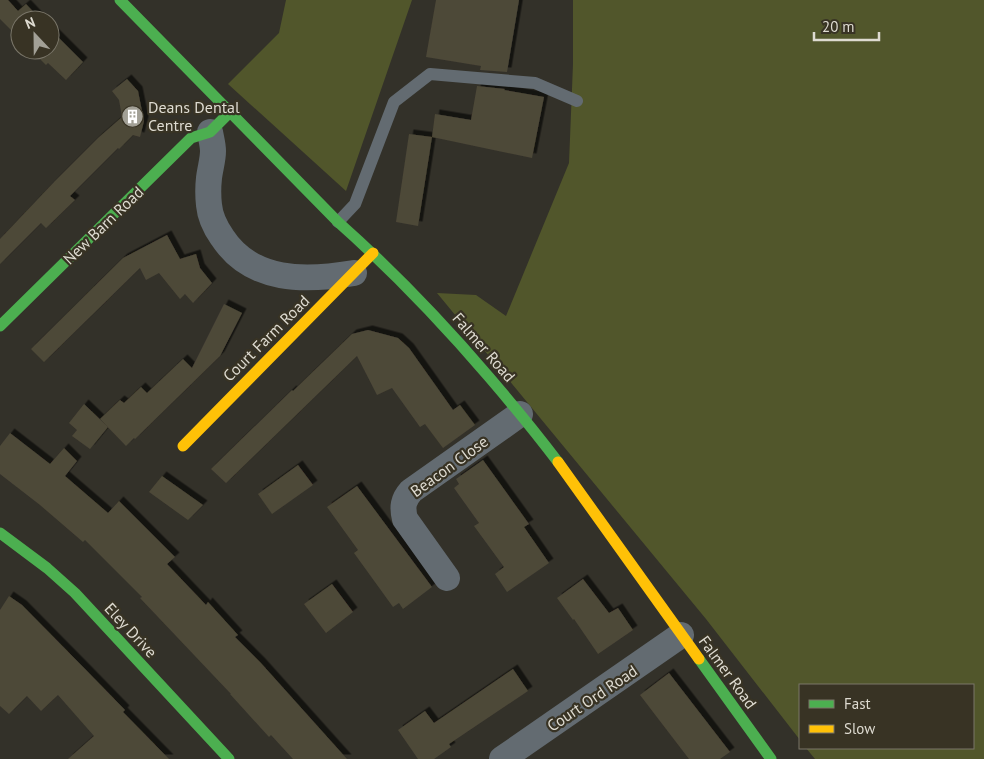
<svg xmlns="http://www.w3.org/2000/svg" width="984" height="759" font-family="'PT Sans',sans-serif">
<style>
.green{fill:#51562b}
.building{fill:#4d4838;filter:url(#shadow)}
.lines{fill:none;stroke-linecap:round;stroke-linejoin:round}
.lane{stroke:#636b71;stroke-width:12}
.street{stroke:#636b71;stroke-width:26}
.fast{stroke:#4caf50;stroke-width:11}
.slow{stroke:#ffc107;stroke-width:11}
.labels{text-anchor:middle;dominant-baseline:central;stroke-width:4.5;stroke-linejoin:round;paint-order:stroke}
.poi-label{font-size:16px;fill:#dedbd1;stroke:#383324;text-anchor:start}
.street-label{font-size:16px;fill:#dedbd1;stroke:#383324}
</style>
<defs>
<filter id="shadow"><feDropShadow dx="4.5" dy="-4.5" stdDeviation="0" flood-color="#0009"/></filter>
</defs>
<rect width="100%" height="100%" fill="#333129"/>
<g class="green">
<polygon points="286,0 412,0 346,191 228,84 279,33"/>
<polygon points="573,0 984,0 984,759 815,759 806,748 973,748 973,685 800,685 800,740 706,619 437,293 476,295 506,316 569,163 573,64"/>
</g>
<g class="building">
<polygon points="0,0 8,0 18,11 26,4 41,20 20,20 20,39 0,19"/>
<polygon points="436,0 519,0 507,72 480,70 481,66 426,57"/>
<polygon points="50,29 83,62 66,80 48,63 46,65 31,50 50,50"/>
<polygon points="127,79 138,91 144,121 140,137 133,135 119,149 118,148 70,196 75,200 46,228 41,223 0,264 0,239 55,181 98,138 122,117 119,100 112,91"/>
<polygon points="477,86 505,89 504,90 544,97 532,158 432,137 435,114 471,120"/>
<polygon points="409,134 432,137 418,226 396,222"/>
<polygon points="167,235 180,259 196,254 200,268 212,283 193,303 185,294 180,299 159,273 146,280 140,268 44,362 31,349 123,258"/>
<polygon points="224,304 242,313 220,356 135,439 134,438 126,446 100,419 120,400 124,403 141,387 147,393 183,359 192,368"/>
<polygon points="368,330 398,338 409,348 453,410 460,405 475,425 443,448 425,424 420,427 392,388 377,395 357,356 226,483 211,469 292,390 293,391 352,334"/>
<polygon points="84,404 108,427 90,449 72,436 77,430 69,423"/>
<polygon points="10,433 50,464 64,448 77,461 65,476 108,513 119,501 175,557 167,564 206,605 208,602 238,635 235,637 260,662 347,759 293,759 271,735 269,737 230,694 231,694 140,598 142,597 85,540 83,542 40,505 0,474 0,446"/>
<polygon points="483,460 529,524 524,527 549,563 507,592 495,574 504,567 474,526 479,523 454,488 459,484 456,479"/>
<polygon points="298,465 313,485 272,514 258,494"/>
<polygon points="162,476 203,505 188,520 149,492"/>
<polygon points="357,486 432,587 403,609 399,603 393,607 354,553 358,550 327,507"/>
<polygon points="583,579 609,613 618,608 633,630 598,654 574,619 573,620 557,598"/>
<polygon points="332,584 353,612 326,633 304,604"/>
<polygon points="9,596 22,605 88,672 125,710 123,712 169,759 68,759 94,736 58,695 41,711 27,696 9,714 0,706 0,610"/>
<polygon points="513,669 528,691 449,744 451,747 434,759 418,759 398,730 425,711 434,723"/>
<polygon points="669,673 730,752 720,759 689,759 640,695"/>
</g>
<g class="lines">
<polyline class="lane" points="338,222 355,204 394,102 430,74 535,83 577,101"/>
<g class="street">
<path d="M 210,132 C 211,138 213,145 213,151 C 213,160 210,169 209,178 C 208,187 208,196 209,205 C 210,216 215,227 222,237 C 252,283 306,281 354,273"/>
<path d="M 447,578 L 405,519 C 402,507 403,500 411,491 L 520,414"/>
<polyline points="502,759 681,635"/>
</g>
<g class="fast">
<path d="M 120,0 L 338,222 C 392,270 442,322 489,377 C 513,405 536,433 558,462"/>
<polyline points="0,326 191,138 210,132 230,112"/>
<polyline points="0,533 47,568 75,593 229,759"/>
<polyline points="699,659 771,759"/>
</g>
<g class="slow">
<polyline points="183,446 373,253"/>
<polyline points="558,462 699,659"/>
</g>
</g>
<defs>
<symbol id="building-disc" viewBox="-11 -11 22 22"><circle r="9.5" fill="#a2a096" stroke="#383324"/><path d="M-4-6H4V6H1V3H-1V6H-4ZM-2.5-4.3h1.7v1.8h-1.7ZM.8-4.3h1.7v1.8H.8ZM-2.5-1h1.7V.8h-1.7ZM.8-1h1.7V.8H.8Z" fill="#fff"/></symbol>
</defs>
<g fill-rule="evenodd">
<use href="#building-disc" x="120" y="104" width="25" height="25"/>
</g>
<g class="labels">
<g class="poi-label">
<text x="148" y="107">Deans Dental<tspan x="148" dy="18">Centre</tspan></text>
</g>
<g class="street-label">
<text transform="translate(103 225) rotate(-44)">New Barn Road</text>
<text transform="translate(266 338) rotate(-45)">Court Farm Road</text>
<text transform="translate(484 347) rotate(49)">Falmer Road</text>
<text transform="translate(449 466) rotate(-36)">Beacon Close</text>
<text transform="translate(131 630) rotate(47)">Eley Drive</text>
<text transform="translate(728 672) rotate(54)">Falmer Road</text>
<text transform="translate(592 698) rotate(-34)">Court Ord Road</text>
</g>
</g>
<rect x="799" y="684" width="175" height="65" fill="#383324" stroke="#7a7669"/>
<rect x="809" y="700" width="25" height="8" fill="#4caf50" stroke="#7a7669"/>
<text x="844" y="709" font-size="15" fill="#dedbd1">Fast</text>
<rect x="809" y="725" width="25" height="8" fill="#ffc107" stroke="#7a7669"/>
<text x="844" y="734" font-size="15" fill="#dedbd1">Slow</text>
<g transform="translate(35 35) rotate(338)"><circle r="24" fill="#383324" stroke="#7a7669"/>
<path d="M0-4L9 19L0 12L-9 19Z" fill="#a2a096"/>
<text y="-8" font-size="14" font-weight="bold" text-anchor="middle" fill="#dedbd1">N</text>
</g>
<path d="M814 32v8h65v-8" fill="none" stroke="#dedbd1" stroke-width="2.5"/>
<text x="822" y="32" font-size="15" fill="#dedbd1" stroke="#383324" stroke-width="4" paint-order="stroke">20 m</text>
</svg>
